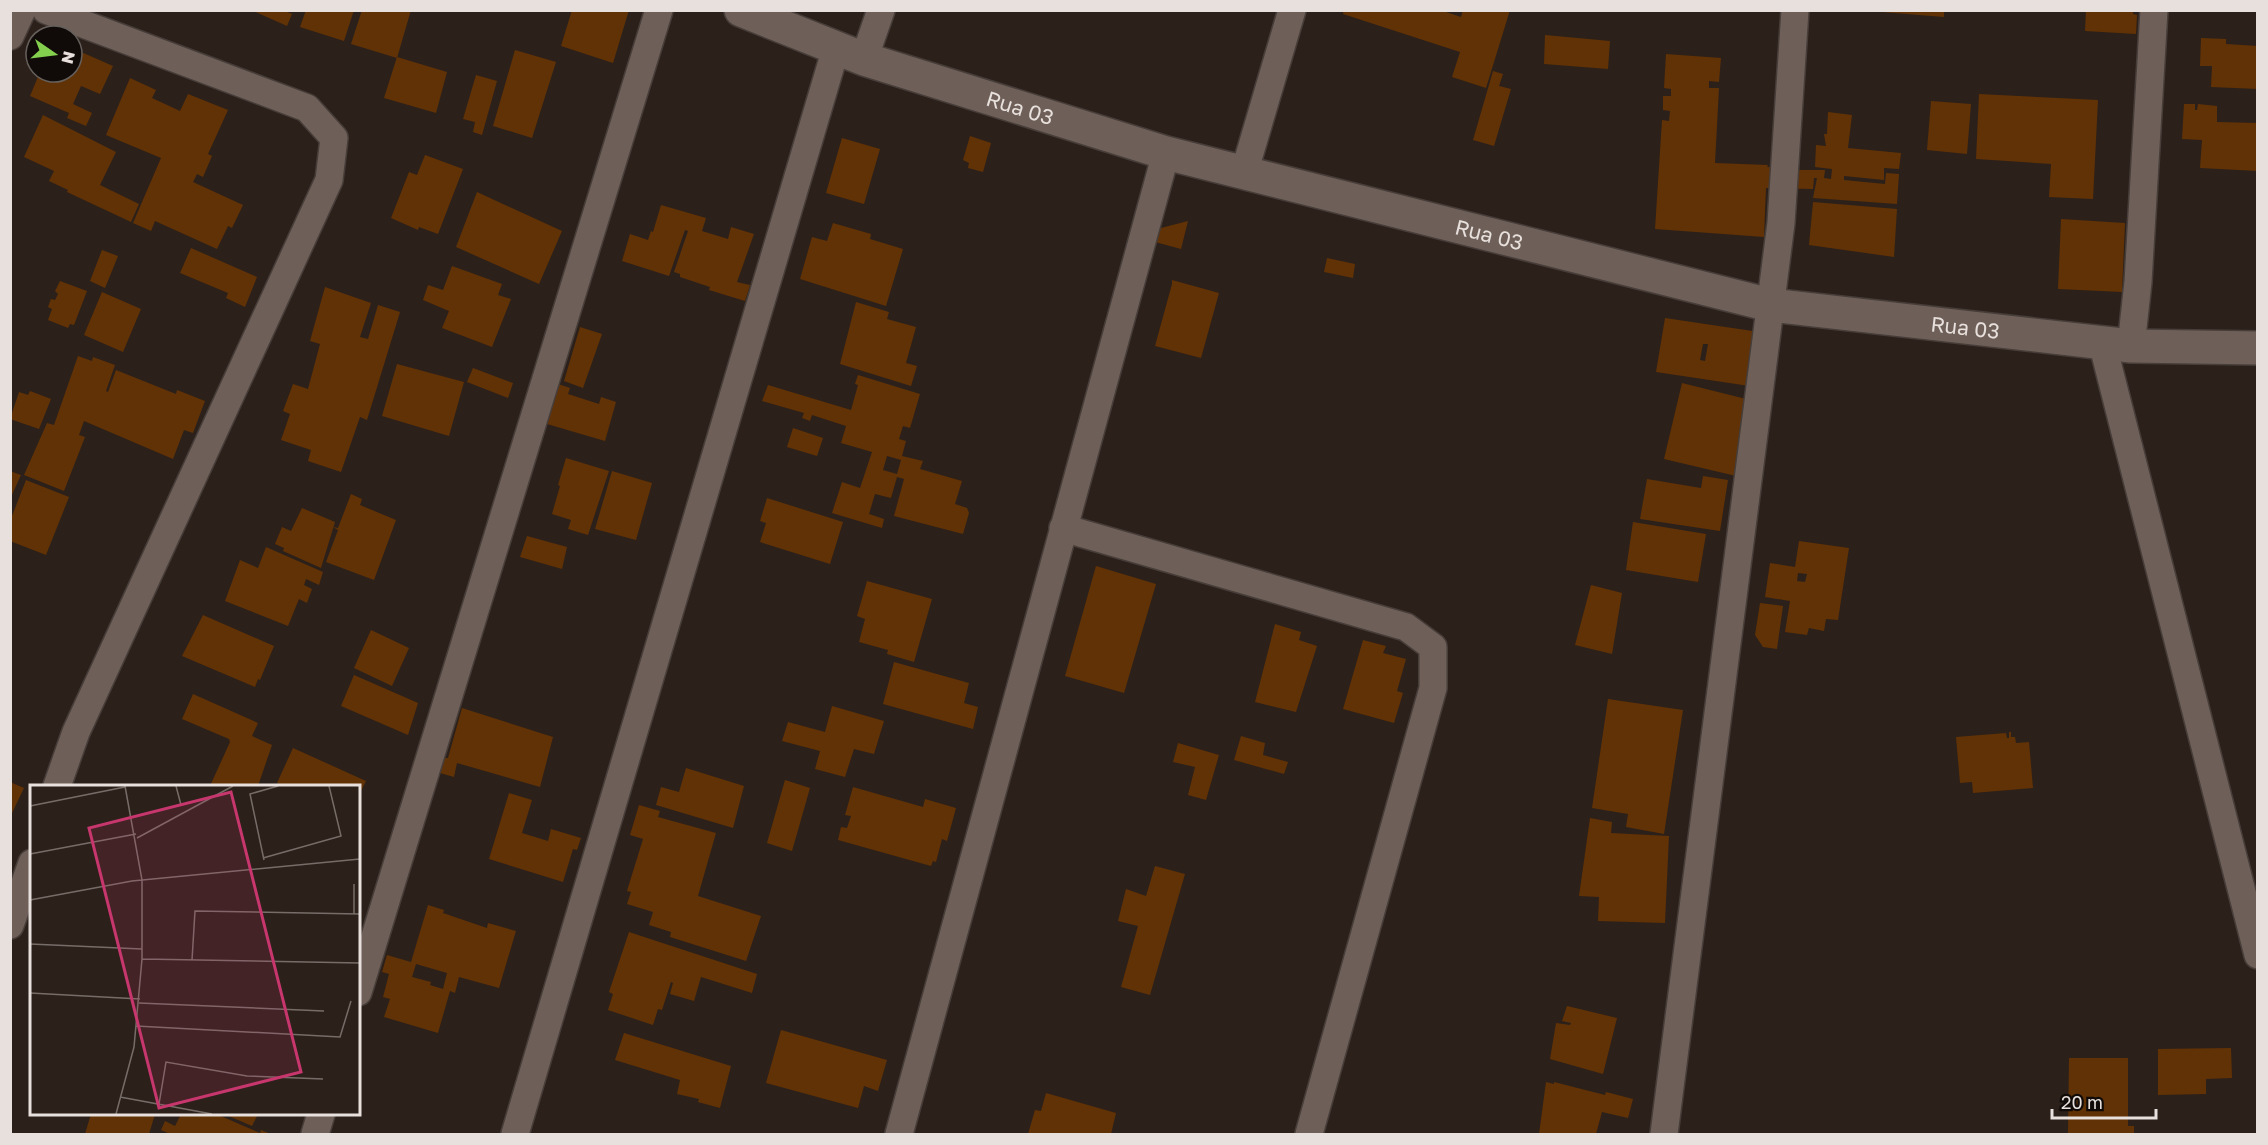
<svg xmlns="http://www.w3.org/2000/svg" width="2268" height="1145" font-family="'Golos Text',sans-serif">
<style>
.building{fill:#613205;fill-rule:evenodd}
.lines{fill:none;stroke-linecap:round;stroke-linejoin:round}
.minor-casing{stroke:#473d39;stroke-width:30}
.tertiary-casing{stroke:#473d39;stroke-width:36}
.minor{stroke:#6e6059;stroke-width:27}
.tertiary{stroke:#6e6059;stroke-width:33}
.labels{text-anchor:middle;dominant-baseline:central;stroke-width:4.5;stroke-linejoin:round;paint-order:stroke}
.street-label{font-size:21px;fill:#e8e0dc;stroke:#100b08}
.inset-road{fill:none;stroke:#776d68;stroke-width:1.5}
.view{fill:#c8366e;fill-opacity:0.15;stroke:#c8366e;stroke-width:3}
.inset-edge{fill:none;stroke:#e8e0dc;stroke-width:3}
</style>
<rect width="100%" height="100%" fill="#2c201a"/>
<g class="building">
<polygon points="251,10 283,10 292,14 287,26"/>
<polygon points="306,10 354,10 344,41 300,27"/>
<polygon points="362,10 411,10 397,58 351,44"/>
<polygon points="572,10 629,10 613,63 561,46"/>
<polygon points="1344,10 1440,10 1461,17 1463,10 1510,10 1486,88 1452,77 1460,52 1343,14"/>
<polygon points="1882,10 1944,10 1944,17 1882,12"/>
<polygon points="2086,10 2133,10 2133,14 2137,15 2136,34 2085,31"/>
<polygon points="1545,35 1610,41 1608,69 1544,64"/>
<polygon points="2201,38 2226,39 2226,44 2258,46 2258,89 2211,87 2212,66 2200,66"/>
<polygon points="72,48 113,66 100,94 81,86 73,104 92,113 86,126 67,118 69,113 30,96 40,72 72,72"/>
<polygon points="515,50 556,62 532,138 493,126"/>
<polygon points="1666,54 1721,58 1719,82 1709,81 1709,88 1719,88 1715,163 1768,165 1767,167 1787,168 1791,170 1825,170 1824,178 1831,179 1832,169 1815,167 1816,145 1826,146 1824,134 1827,134 1828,112 1852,115 1848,148 1901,153 1899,169 1884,168 1884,180 1844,176 1844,180 1885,184 1886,173 1899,174 1897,204 1813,198 1817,178 1814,178 1813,189 1766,188 1764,237 1655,229 1662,120 1669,121 1670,111 1663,110 1663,96 1671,96 1671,89 1664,88"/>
<polygon points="397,57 447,72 436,113 384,98"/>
<polygon points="1493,71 1503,74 1499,86 1511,89 1494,146 1473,140"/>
<polygon points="476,75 497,81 482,135 473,132 475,122 463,119"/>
<polygon points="130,78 156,90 152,98 180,111 188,94 228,110 208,154 212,156 203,177 197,174 193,182 243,205 232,228 228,226 217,249 155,221 151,231 133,223 161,158 106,135"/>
<polygon points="1979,94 2098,100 2093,199 2049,197 2051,164 1976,159"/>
<polygon points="1931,101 1971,104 1967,154 1927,150"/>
<polygon points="2184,104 2195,104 2195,110 2197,110 2198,104 2217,106 2217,122 2258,123 2258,171 2200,168 2202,140 2182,139"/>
<polygon points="43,115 116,152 100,185 139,204 131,222 67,192 68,190 49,181 54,171 24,157"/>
<polygon points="970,136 991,143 983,172 968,168 969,163 963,160"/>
<polygon points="842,138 880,149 864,204 826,193"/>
<polygon points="425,155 463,169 438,234 419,227 418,230 391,218 409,172 417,175"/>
<polygon points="477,192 562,231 539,284 456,247"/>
<polygon points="1813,202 1897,209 1894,257 1809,245"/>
<polygon points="661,205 706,218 702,231 728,239 731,227 754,234 737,282 750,285 745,301 709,290 710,287 680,277 680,274 674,272 688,231 685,230 669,276 622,261 630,234 648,240 651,231 653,232"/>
<polygon points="2061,219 2125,223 2122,292 2058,289"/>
<polygon points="1188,221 1181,249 1133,236 1137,222 1161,228"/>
<polygon points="833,223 871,234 870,239 903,249 886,306 800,279 812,237 827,241"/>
<polygon points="191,248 257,277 245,307 226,298 228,293 180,273"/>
<polygon points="102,250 118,256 105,288 90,281"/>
<polygon points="1327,258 1355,264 1353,278 1324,272"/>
<polygon points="452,266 502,284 498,295 511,299 492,347 442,328 449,311 423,300 428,285 443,290"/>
<polygon points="1172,280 1219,293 1201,358 1155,346 1172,284"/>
<polygon points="60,281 87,291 74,325 70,324 68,328 48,320 52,309 48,307 51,299 55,300 58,294 55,291"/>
<polygon points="325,287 371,303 360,337 368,339 378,305 400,312 367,420 360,417 341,472 308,461 311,450 281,440 290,414 283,411 293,384 308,389 320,344 310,341"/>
<polygon points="102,292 141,309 123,352 84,335"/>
<polygon points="856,302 889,312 887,319 916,327 906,363 917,366 911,386 840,364"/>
<path d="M 1665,318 L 1766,333 L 1756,387 L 1656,372 ZM 1703,344 L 1708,344 L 1705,361 L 1700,360 Z"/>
<polygon points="580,327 602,334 583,388 564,381"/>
<polygon points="78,356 92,361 93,357 115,365 106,391 108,392 116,370 176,394 177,390 205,401 193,433 184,430 173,459 84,421 79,435 85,437 64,491 24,475 47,423 54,425"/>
<polygon points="397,364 464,382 449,436 382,416"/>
<polygon points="473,368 513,383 508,398 467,382"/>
<path d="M 858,375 L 920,394 L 910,428 L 903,426 L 899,439 L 906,441 L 902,456 L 923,461 L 920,469 L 962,481 L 955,504 L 967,508 L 969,513 L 963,534 L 894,516 L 904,479 L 897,477 L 891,498 L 875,494 L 869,514 L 884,519 L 882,528 L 832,513 L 842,482 L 860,488 L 872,452 L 841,443 L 846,426 L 812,415 L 810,421 L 802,418 L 804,413 L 762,401 L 768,385 L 851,410 L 858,385 L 855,384 ZM 887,456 L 901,460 L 897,474 L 883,470 Z"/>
<polygon points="1682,383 1754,401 1736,476 1664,459"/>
<polygon points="558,384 570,388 568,394 599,404 601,397 616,402 605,441 547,424"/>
<polygon points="30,391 51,399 39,429 10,419 19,392 28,395"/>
<polygon points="793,428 823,438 817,456 787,447"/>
<polygon points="566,458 609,471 588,535 568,529 571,520 552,514 560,486 558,485"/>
<polygon points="10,471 21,475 10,499"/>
<polygon points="612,471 652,483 636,540 595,529"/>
<polygon points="1703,476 1728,480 1720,531 1640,519 1647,479 1701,488"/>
<polygon points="26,480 69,497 46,555 10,541 10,521"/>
<polygon points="351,494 362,499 360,505 396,520 374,580 326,562 338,530 333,527 338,528"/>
<polygon points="767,498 843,522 830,564 760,542 766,523 760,521"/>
<polygon points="302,508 335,522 321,568 283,551 284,548 275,544 282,527 291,531"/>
<polygon points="1633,522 1706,534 1698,582 1626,570"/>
<polygon points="527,536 567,547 562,569 520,557"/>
<path d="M 1799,541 L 1849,548 L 1838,620 L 1826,619 L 1824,631 L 1809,628 L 1807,635 L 1785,632 L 1790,601 L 1765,597 L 1770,563 L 1795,567 ZM 1798,573 L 1807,574 L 1805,582 L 1797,581 Z"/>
<polygon points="266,547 323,572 319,585 306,579 304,585 312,589 307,603 299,599 288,626 225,601 240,560 258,568"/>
<polygon points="1096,566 1156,584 1124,693 1065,676"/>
<polygon points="867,581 932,599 914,662 887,654 888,650 859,642 865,619 857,616"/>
<polygon points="1591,585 1622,593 1612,654 1575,645"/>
<polygon points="1760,603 1783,606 1777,649 1763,647 1755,635"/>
<polygon points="203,615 274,646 260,680 258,679 255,687 182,656"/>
<polygon points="1275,624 1301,632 1299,640 1317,646 1296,712 1255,702"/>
<polygon points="371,630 409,648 392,686 354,668"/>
<polygon points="1363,640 1386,646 1383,653 1406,659 1397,691 1403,693 1394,723 1343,709"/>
<polygon points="894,662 969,683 964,703 978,707 973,729 883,704"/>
<polygon points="354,675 418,703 408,735 341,706"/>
<polygon points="193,694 258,723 252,736 272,745 258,786 210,786 230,742 229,739 182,719"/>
<polygon points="1608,699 1683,710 1664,834 1626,827 1628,814 1592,808"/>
<polygon points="832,706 884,721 874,754 854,749 845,777 815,769 820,751 782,741 788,722 825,732"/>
<polygon points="462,708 553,737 540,787 457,763 454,777 440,773 444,758 448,758"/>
<polygon points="2009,732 2011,732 2011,737 2015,737 2016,743 2029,742 2033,788 1973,793 1972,782 1960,783 1956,737 2006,733 2007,738 2009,738"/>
<polygon points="1241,736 1265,743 1263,755 1288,762 1284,774 1234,760"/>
<polygon points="1178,743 1219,755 1206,800 1188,795 1195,767 1173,762"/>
<polygon points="293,748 366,781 358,797 358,786 285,786 277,783"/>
<polygon points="686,768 744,786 733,828 656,805 661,787 679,792"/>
<polygon points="785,780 810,788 792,851 767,843"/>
<polygon points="10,782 24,788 12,813 10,813"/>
<polygon points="853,787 923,807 925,799 956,808 947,841 942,839 936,862 933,861 931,866 838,840 841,827 847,828 851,816 845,815"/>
<polygon points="509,793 532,800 522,833 548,841 551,829 581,838 577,850 573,849 563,882 489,859"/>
<polygon points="639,805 660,811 658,817 716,833 698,896 761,916 746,961 670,937 671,932 649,925 653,912 627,904 631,892 627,891 643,839 630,835"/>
<polygon points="1590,818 1612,822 1611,833 1669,836 1665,923 1598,921 1599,897 1579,896"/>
<polygon points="1155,866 1185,874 1150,995 1121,987 1138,926 1118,921 1126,889 1146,896"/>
<path d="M 428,905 L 444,910 L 443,913 L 487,928 L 488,923 L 516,931 L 499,988 L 459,977 L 455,993 L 450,991 L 438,1033 L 384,1017 L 390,999 L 383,997 L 389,974 L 382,972 L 387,955 L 411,962 ZM 416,964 L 447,973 L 443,989 L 430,985 L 431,982 L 412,977 Z"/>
<polygon points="629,932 757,974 752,993 701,977 694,1001 670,994 673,983 671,982 662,1010 658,1009 653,1025 608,1010 613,994 609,992"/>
<polygon points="1567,1006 1617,1018 1603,1074 1550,1059 1556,1023 1570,1025 1571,1023 1562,1021"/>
<polygon points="781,1030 887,1060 878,1091 864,1086 858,1108 766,1083"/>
<polygon points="624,1033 731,1066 720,1108 698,1102 699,1099 677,1094 680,1080 615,1060"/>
<polygon points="2231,1048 2232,1078 2206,1079 2206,1094 2158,1095 2158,1049"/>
<polygon points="2069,1058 2128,1058 2128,1126 2134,1126 2134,1134 2068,1134"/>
<polygon points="1546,1082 1554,1084 1554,1082 1605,1095 1606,1092 1633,1099 1628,1118 1602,1112 1596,1134 1539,1134"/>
<polygon points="1046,1093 1116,1113 1111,1134 1028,1134 1035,1110 1041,1111"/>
<polygon points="91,1114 155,1114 149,1134 85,1134"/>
<polygon points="181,1114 216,1114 260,1133 261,1130 271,1134 170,1134 161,1130 165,1121 175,1126"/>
<polygon points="224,1114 258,1114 252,1126"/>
</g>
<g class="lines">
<defs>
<g id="minor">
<polyline points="46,10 307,108 334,138 329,180 76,732 57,786"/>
<polyline points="10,36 22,10"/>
<polyline points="864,59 881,10"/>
<polyline points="1244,173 1292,10"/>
<polyline points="2102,342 2258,955"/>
<polyline points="2131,346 2138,282 2154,10"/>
<polyline points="1063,528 1406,627 1433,647 1433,688 1309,1134"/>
<polyline points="10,925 32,863"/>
<polyline points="358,992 659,10"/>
<polyline points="315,1134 321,1114"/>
<polyline points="515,1134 836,48"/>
<polyline points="899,1134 1166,153"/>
<polyline points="1664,1134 1781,223 1795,10"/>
</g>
<g id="tertiary">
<path id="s1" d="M 741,10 L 864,59 L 1166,153 L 1770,305 L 2131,346 L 2258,348"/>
</g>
</defs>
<use href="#minor" class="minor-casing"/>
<use href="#tertiary" class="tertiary-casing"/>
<use href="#minor" class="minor"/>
<use href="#tertiary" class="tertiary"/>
</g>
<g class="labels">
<g class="street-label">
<text stroke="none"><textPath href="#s1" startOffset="296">Rua 03</textPath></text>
<text stroke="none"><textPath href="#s1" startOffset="782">Rua 03</textPath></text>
<text stroke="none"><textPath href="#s1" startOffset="1268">Rua 03</textPath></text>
</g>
</g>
<g transform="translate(30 785)">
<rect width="330" height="330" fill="#2c201a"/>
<path class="inset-road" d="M 146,1 L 151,20M 0,21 L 95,2M 107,53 L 203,1M 0,69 L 106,49M 233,73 L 311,51 L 299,1M 234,75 L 220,9 L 248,1M 324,99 L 324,129M 0,115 L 102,96 L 330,74M 0,159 L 112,164M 112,174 L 330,178M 162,175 L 165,126 L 330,129M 0,208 L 110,214M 109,218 L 294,226M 106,241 L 310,252 L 321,216M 90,312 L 182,329M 129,319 L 136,277 L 217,291 L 293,294M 86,329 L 104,262 L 112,174 L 112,95 L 95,1"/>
<path class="view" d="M 201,7 L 271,287 L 129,323 L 59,43 Z"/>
<rect width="330" height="330" class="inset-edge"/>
</g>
<rect width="2268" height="1145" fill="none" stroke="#e8e0dc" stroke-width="24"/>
<g transform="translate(54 54) rotate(104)"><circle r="28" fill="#100b08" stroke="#66605d" stroke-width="1.5"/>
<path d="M0-4.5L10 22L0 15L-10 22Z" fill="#84d04e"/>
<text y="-9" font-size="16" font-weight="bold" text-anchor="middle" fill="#e8e0dc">N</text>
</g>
<path d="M2052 1109v9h104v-9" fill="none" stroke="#e8e0dc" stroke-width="3"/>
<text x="2061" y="1109" font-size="18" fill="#e8e0dc" stroke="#100b08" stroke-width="4.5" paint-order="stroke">20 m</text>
</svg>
